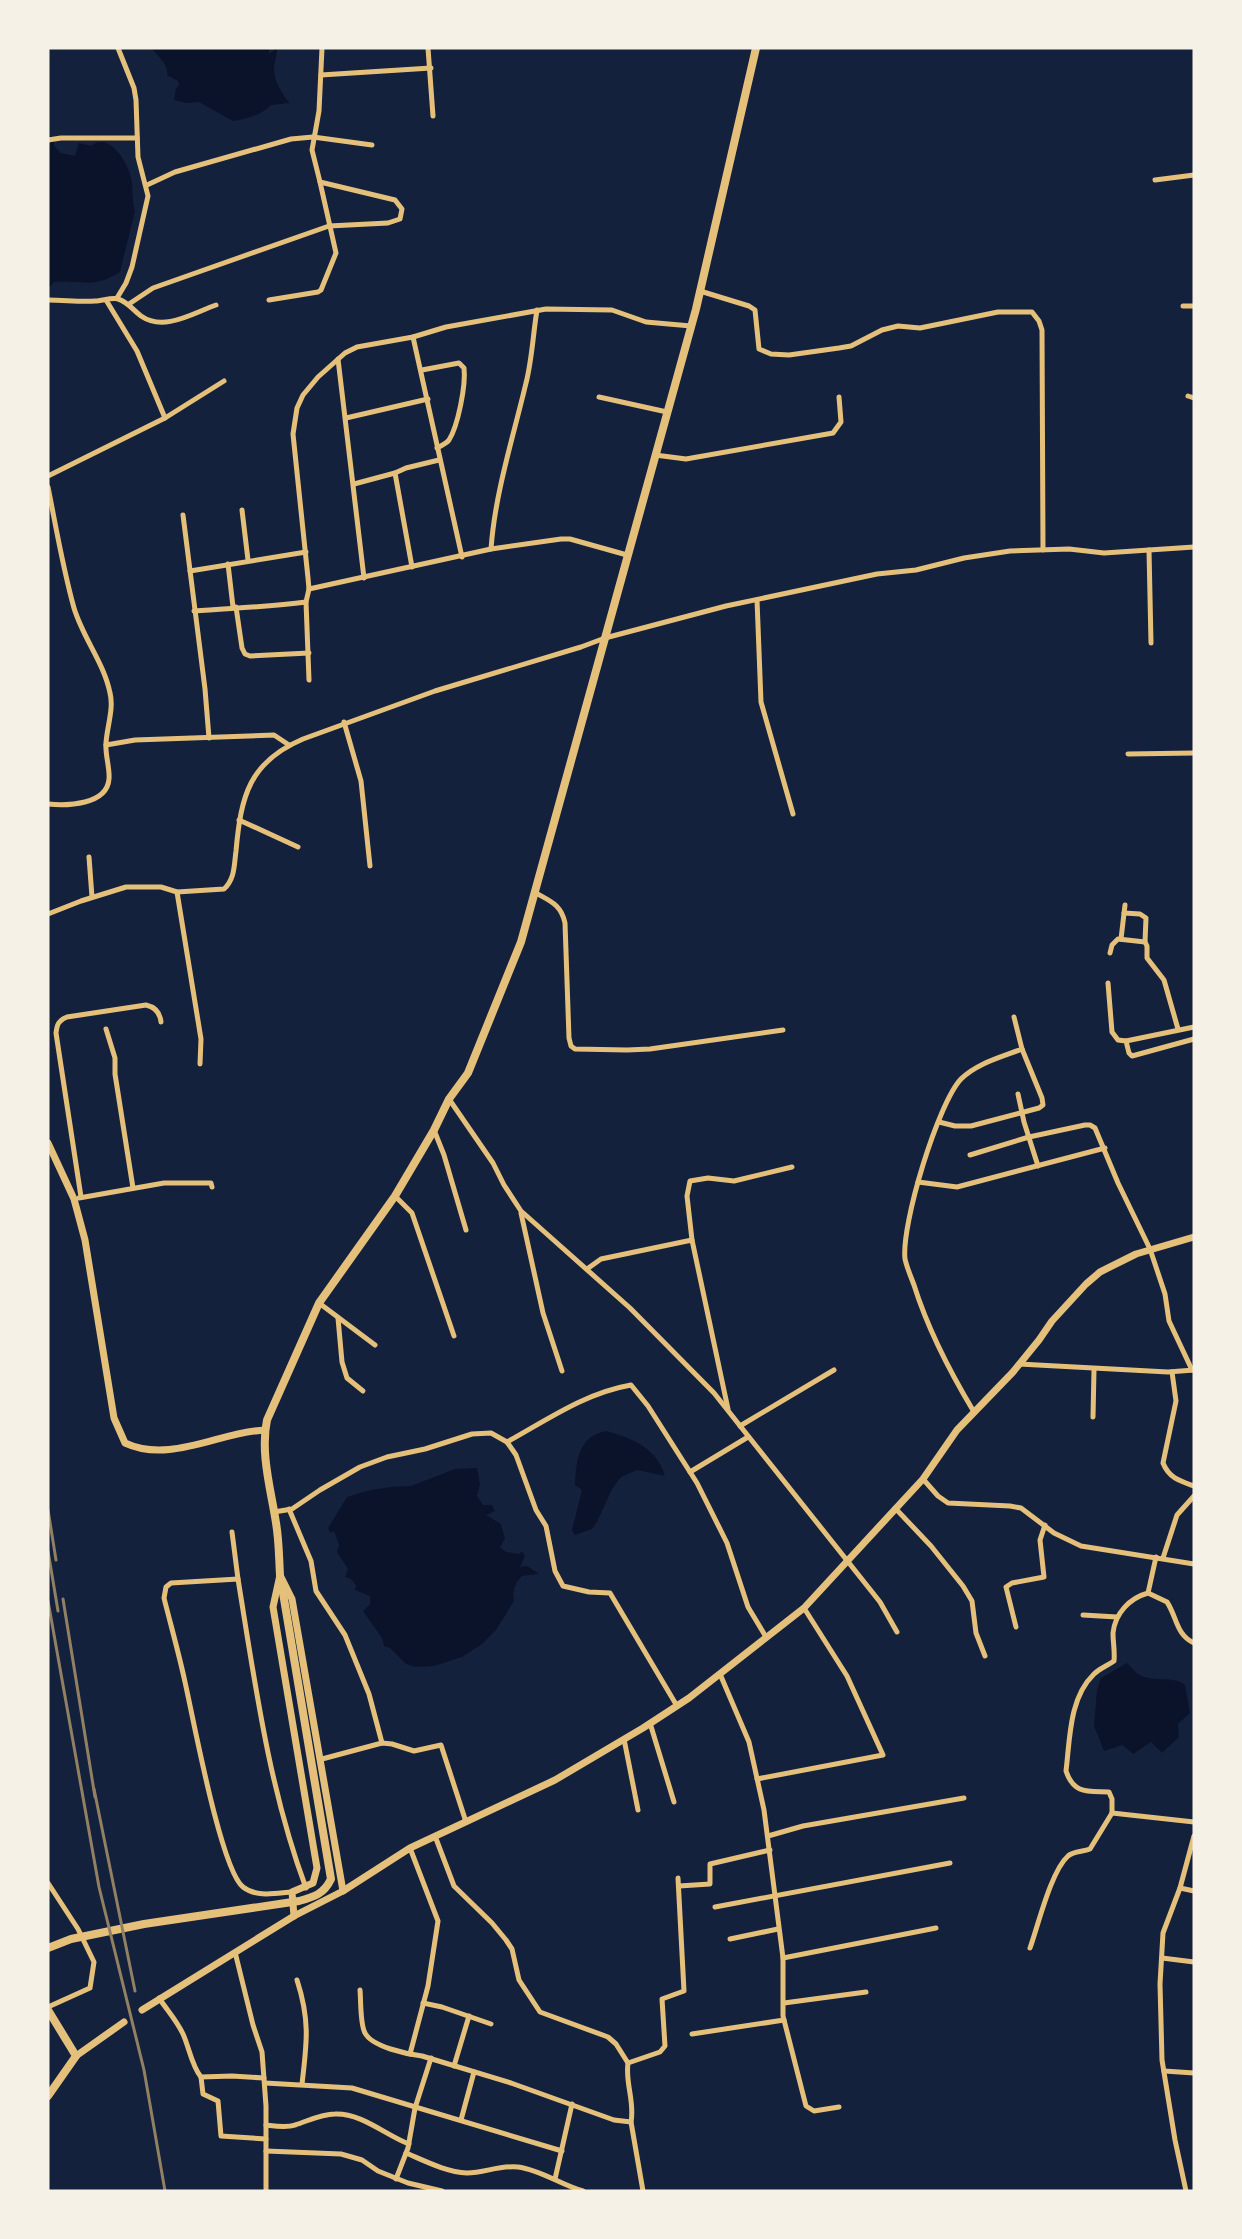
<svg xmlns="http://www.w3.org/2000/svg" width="1242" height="2239" font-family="'Public Sans',sans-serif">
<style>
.water{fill:#0b132b}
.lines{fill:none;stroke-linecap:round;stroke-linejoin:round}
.minor{stroke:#e5c07b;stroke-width:5}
.tertiary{stroke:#e5c07b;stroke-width:7}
.secondary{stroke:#e5c07b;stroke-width:8}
.rail{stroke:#918062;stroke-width:3}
</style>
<rect width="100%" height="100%" fill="#14213d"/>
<g class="water">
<path d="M 151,48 L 269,48 L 269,54 L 277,48 C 277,56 275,60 274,67 C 273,79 282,95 290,103 L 271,105 C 262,115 246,119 233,121 L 199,102 L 186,103 L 174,100 L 176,88 L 179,85 L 178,81 L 167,75 C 169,65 158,56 151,48 Z"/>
<path d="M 50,135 L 54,138 L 54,146 L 61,153 L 75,156 L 79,143 L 91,146 C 110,130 130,165 132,183 C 133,192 132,201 135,211 L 120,272 C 92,290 82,279 54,282 L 50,287 L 48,287 L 48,147 L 51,142 Z"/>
<path d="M 607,1431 C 633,1439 656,1447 665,1476 L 637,1470 L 621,1477 L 612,1489 L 597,1522 L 592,1529 L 575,1535 L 572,1530 L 582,1490 L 575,1485 C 576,1460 579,1435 607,1431 Z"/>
<path d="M 477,1468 L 480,1484 L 477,1496 L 483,1505 L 492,1505 L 495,1511 L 486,1515 L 501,1524 L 505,1539 L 500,1547 L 506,1552 L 519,1554 L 522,1551 L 525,1556 L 520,1567 L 527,1566 L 539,1574 L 522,1576 C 515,1584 512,1590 514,1601 L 496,1630 L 482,1644 L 462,1657 L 434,1666 L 415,1667 L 406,1664 L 390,1648 L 384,1646 L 382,1638 L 363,1611 L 370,1604 L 370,1596 L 355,1590 L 356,1585 L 351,1579 L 345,1577 L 348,1569 L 337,1552 L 339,1545 L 334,1531 L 330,1533 L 328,1528 L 347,1497 L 366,1491 L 390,1487 L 411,1486 L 455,1469 Z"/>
<path d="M 1127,1663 C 1130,1666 1134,1671 1138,1674 C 1152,1683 1173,1675 1185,1685 L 1190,1713 L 1178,1724 L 1179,1737 L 1162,1753 L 1151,1742 L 1133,1754 L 1122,1745 L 1104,1751 L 1094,1726 L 1097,1690 L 1101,1678 Z"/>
</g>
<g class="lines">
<g class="minor">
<polyline points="428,48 433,116"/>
<polyline points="321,75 431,68"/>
<polyline points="48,140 61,138 137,138"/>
<polyline points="1155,180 1194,175"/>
<polyline points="147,185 175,172 291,139 313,137 372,145"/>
<polyline points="700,291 749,306 755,310 759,349 771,354 789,355 839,348 851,346 882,330 898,326 920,328 998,312 1032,312 1039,321 1042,330 1043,550"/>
<polyline points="117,298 126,283 132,267 148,196 138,157 136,100 134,88 118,48"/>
<path d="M 48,300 C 64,300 80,302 95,301 C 102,301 112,297 118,299 C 128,302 133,310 141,316 C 164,332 193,313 216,305"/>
<polyline points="106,300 137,351 165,418"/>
<polyline points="269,300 318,292 321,290 336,253 320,182"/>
<polyline points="129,304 153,288 329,226 388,223 400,219 402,209 395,200 320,182 312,150 319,111 322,48"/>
<polyline points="1183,306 1194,306"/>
<polyline points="413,337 462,557"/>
<polyline points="338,359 364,578"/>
<path d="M 422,370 L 459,363 L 464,368 C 466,385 458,426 449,440 C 446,444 442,445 437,448"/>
<polyline points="1188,396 1194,398"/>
<polyline points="599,397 667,412"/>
<polyline points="346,418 428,399"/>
<polyline points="655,455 686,459 833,433 841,422 839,397"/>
<polyline points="48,476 165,418 224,381"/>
<polyline points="354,484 395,473"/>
<path d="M 48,487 C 56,527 63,569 74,608 C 83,638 104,663 110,693 C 114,708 107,727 106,743 C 105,755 110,768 109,779 C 107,805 67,806 48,804"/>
<polyline points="242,510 248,560"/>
<polyline points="183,515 205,689 209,738"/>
<path d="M 491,549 C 495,493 513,438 526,383 C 532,360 533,334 537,310"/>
<polyline points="1149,550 1151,643"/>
<polyline points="228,564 233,607"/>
<polyline points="412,567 395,473 406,468 439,460"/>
<polyline points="190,571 306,552"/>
<polyline points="309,589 491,549 561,539 570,539 627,555"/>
<polyline points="757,600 761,702 793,814"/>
<polyline points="306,602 309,680"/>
<polyline points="236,607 242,648 245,654 250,656 309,653"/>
<path d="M 194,611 C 231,608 268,607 306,602 L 309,589 L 308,578 L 293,434 L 297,408 L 303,395 L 318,377 L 345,353 L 357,347 L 413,337 L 446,327 L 546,309 L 612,310 L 646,322 L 691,326"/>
<polyline points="344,722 361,781 370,866"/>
<polyline points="106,745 135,740 274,735 289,745"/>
<polyline points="1128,754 1194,753"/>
<polyline points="239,820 298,847"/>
<polyline points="89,857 92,897"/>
<polyline points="177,892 201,1039 200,1064"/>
<path d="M 534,892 C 550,901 561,904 565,923 L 569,1038 L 571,1046 L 575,1049 L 627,1050 L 650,1049 L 783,1030"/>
<polyline points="1124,913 1140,914 1146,918 1145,942"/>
<path d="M 48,914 L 81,901 L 126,887 L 161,887 L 177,892 L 224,889 C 235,879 234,865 236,851 C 241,796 249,762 303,739 L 435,691 L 581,647 L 605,638 L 726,606 L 877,574 L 916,570 L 964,558 L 1010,551 L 1069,549 L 1104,553 L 1194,547"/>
<polyline points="1121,939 1125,905"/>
<polyline points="1110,953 1112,945 1118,939 1145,942 1147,946 1147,958 1164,980 1178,1029"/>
<polyline points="1108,983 1112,1032 1118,1040 1126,1041 1129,1053 1132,1056 1194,1039"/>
<polyline points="106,1029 115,1058 115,1074 133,1188"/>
<polyline points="1126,1041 1194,1027"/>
<polyline points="1018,1094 1024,1122 1038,1166"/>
<polyline points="449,1099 493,1163 504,1185 521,1211 630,1308 714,1393 880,1602 897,1632"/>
<polyline points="939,1122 955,1126 971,1126 1039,1108 1043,1105 1042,1098 1022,1049 1014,1017"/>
<polyline points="434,1130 444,1155 466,1230"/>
<polyline points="970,1155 1029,1137 1085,1125 1090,1125 1095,1128 1118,1183 1150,1249 1165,1294 1169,1321 1192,1370"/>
<polyline points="918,1182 957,1187 1105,1148"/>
<polyline points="395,1196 412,1213 454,1336"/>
<path d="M 81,1197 L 56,1033 C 57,1024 59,1020 67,1017 L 146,1005 C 155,1007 160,1012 161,1022"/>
<polyline points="79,1198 164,1183 211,1183 212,1187"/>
<polyline points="521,1213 543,1313 562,1371"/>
<polyline points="692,1240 687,1196 690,1181 708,1178 734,1181 792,1167"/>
<polyline points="587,1269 601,1259 692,1240 728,1409"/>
<polyline points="319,1303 375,1345"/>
<polyline points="338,1318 342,1362 347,1378 363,1391"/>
<polyline points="1019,1364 1168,1372 1194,1370"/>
<path d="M 1172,1372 L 1176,1401 L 1163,1463 C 1169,1478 1180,1481 1194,1486"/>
<path d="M 974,1412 C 950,1372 928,1330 914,1285 C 911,1277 907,1268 905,1259 C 901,1225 938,1103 961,1079 C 977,1063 1002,1057 1022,1049"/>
<polyline points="1093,1417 1094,1370"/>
<polyline points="740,1426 834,1370"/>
<path d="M 507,1442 C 547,1420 585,1393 631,1385 L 648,1406 L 697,1483 L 727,1543 L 748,1607 L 766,1637"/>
<polyline points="690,1472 748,1437"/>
<polyline points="923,1479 938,1496 948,1503 1010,1506 1021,1508 1054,1533 1081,1546 1194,1564"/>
<polyline points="895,1508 931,1546 963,1586 972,1601 976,1633 985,1656"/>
<polyline points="289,1509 311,1561 316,1591 345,1635 369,1694 382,1743"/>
<polyline points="274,1512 292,1509 320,1490 360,1467 387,1457 425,1449 472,1434 491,1433 507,1442 516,1455 536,1510 546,1526 555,1571 563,1586 589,1592 610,1593 677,1706"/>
<polyline points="232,1532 238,1579"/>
<polyline points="1163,1558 1177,1515 1194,1496"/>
<path d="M 1148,1593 L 1167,1602 C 1177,1617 1176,1635 1194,1643"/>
<polyline points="1083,1615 1117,1617"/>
<polyline points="1016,1627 1006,1587 1012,1583 1044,1577 1040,1540 1045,1525"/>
<polyline points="720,1674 749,1742 764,1810 783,1958 783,2016 806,2106 814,2111 839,2107"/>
<polyline points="650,1723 674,1802"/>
<polyline points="624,1739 638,1810"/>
<polyline points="322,1759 382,1743 392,1744 414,1751 441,1745 466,1822"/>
<polyline points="757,1779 883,1755 847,1676 804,1608"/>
<path d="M 1112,1813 L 1112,1799 L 1109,1792 C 1089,1791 1074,1795 1066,1771 C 1070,1739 1069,1698 1094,1674 C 1100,1668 1107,1666 1114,1661 C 1115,1652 1113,1642 1113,1633 C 1115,1613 1130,1598 1148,1593 L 1156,1557"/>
<polyline points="435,1836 454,1886 492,1923 506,1940 512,1949 519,1980 540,2012 608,2037 616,2044 628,2063"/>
<polyline points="768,1836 803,1826 964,1798"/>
<polyline points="48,1883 78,1929 94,1962 90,1988 48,2007"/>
<polyline points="679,1886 710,1884 710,1864 770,1850"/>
<polyline points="1180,1888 1194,1891"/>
<path d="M 292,1892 C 277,1893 257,1898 243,1887 C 221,1870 193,1717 185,1682 C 179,1654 171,1626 164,1598 L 166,1587 L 171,1583 L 238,1579 C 255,1683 269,1789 306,1888"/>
<polyline points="715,1907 950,1863"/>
<polyline points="730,1939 778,1929"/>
<path d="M 1030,1948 C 1038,1926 1051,1871 1068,1856 C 1074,1851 1083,1852 1090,1849 L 1112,1813 L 1194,1822"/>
<polyline points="235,1952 253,2025 262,2052 266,2106 266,2191"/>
<polyline points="783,1958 936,1928"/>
<polyline points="1162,1958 1194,1962"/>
<path d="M 297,1980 C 310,2020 307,2042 302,2084"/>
<path d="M 360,1990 C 361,2001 360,2024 365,2033 C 372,2047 407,2054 422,2056 L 511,2083 L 614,2120 L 631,2122"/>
<path d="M 159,1998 C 167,2010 177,2021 183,2034 C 189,2047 192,2067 201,2077 L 232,2076 L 264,2078"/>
<polyline points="423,2003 442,2007 491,2024"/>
<polyline points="784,2003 866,1992"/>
<polyline points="692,2034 784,2020"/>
<polyline points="410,2054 428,1986 438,1921 410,1848"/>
<polyline points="454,2066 469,2016"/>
<polyline points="1164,2071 1194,2073"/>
<polyline points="201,2077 203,2094 218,2101 221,2136 266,2139"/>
<polyline points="265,2083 352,2088 562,2151"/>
<polyline points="461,2120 474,2072"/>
<path d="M 266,2125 C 275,2126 286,2128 295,2125 C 308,2121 321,2114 335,2114 C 362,2113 385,2135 409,2144"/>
<polyline points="266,2151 341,2154 362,2160 378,2171 408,2183 442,2191"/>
<path d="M 406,2153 C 425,2161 446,2172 467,2173 C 484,2173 500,2165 518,2167 C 541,2170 561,2185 583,2191"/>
<polyline points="396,2179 408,2148 415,2108 431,2058"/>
<polyline points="555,2179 572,2104"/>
<path d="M 643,2191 L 631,2122 C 635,2102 625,2083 628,2063 L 660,2052 L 665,2046 L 662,1999 L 684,1991 L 678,1878"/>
<polyline points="1186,2191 1175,2140 1162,2060 1160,1984 1163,1933 1180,1888 1194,1836"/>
</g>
<g class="tertiary">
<path d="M 48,1143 L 74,1199 L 85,1240 L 114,1418 L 125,1443 C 170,1464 219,1432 265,1430"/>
<polyline points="280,1575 273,1607 317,1868 313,1883 292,1892 294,1916"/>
<polyline points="282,1579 292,1599 343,1891"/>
<polyline points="142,2010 294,1916 343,1891 410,1848 555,1780 643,1728 689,1698 804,1608 923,1479 957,1430 1013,1372 1039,1340 1052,1321 1086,1284 1100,1272 1136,1254 1194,1237"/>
<polyline points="76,2056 124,2022"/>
</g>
<g class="secondary">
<path d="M 48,1948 L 71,1939 L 144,1924 L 299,1901 C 314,1897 324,1894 331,1879 L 280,1575 C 279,1558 279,1540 276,1523 C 271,1490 260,1453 267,1420 L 319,1303 L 395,1196 L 434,1130 L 449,1099 L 468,1073 L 521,942 L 696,309 L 756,48"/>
<polyline points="48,2010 76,2056 48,2096"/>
</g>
<g class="rail">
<polyline points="48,1510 56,1560"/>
<polyline points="48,1551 58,1611"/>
<polyline points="63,1599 95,1797"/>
<polyline points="48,1601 99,1887 144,2070 165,2191"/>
<polyline points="94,1789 135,1991"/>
</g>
</g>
<rect width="1242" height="2239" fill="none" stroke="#f6f1e7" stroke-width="99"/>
</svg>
